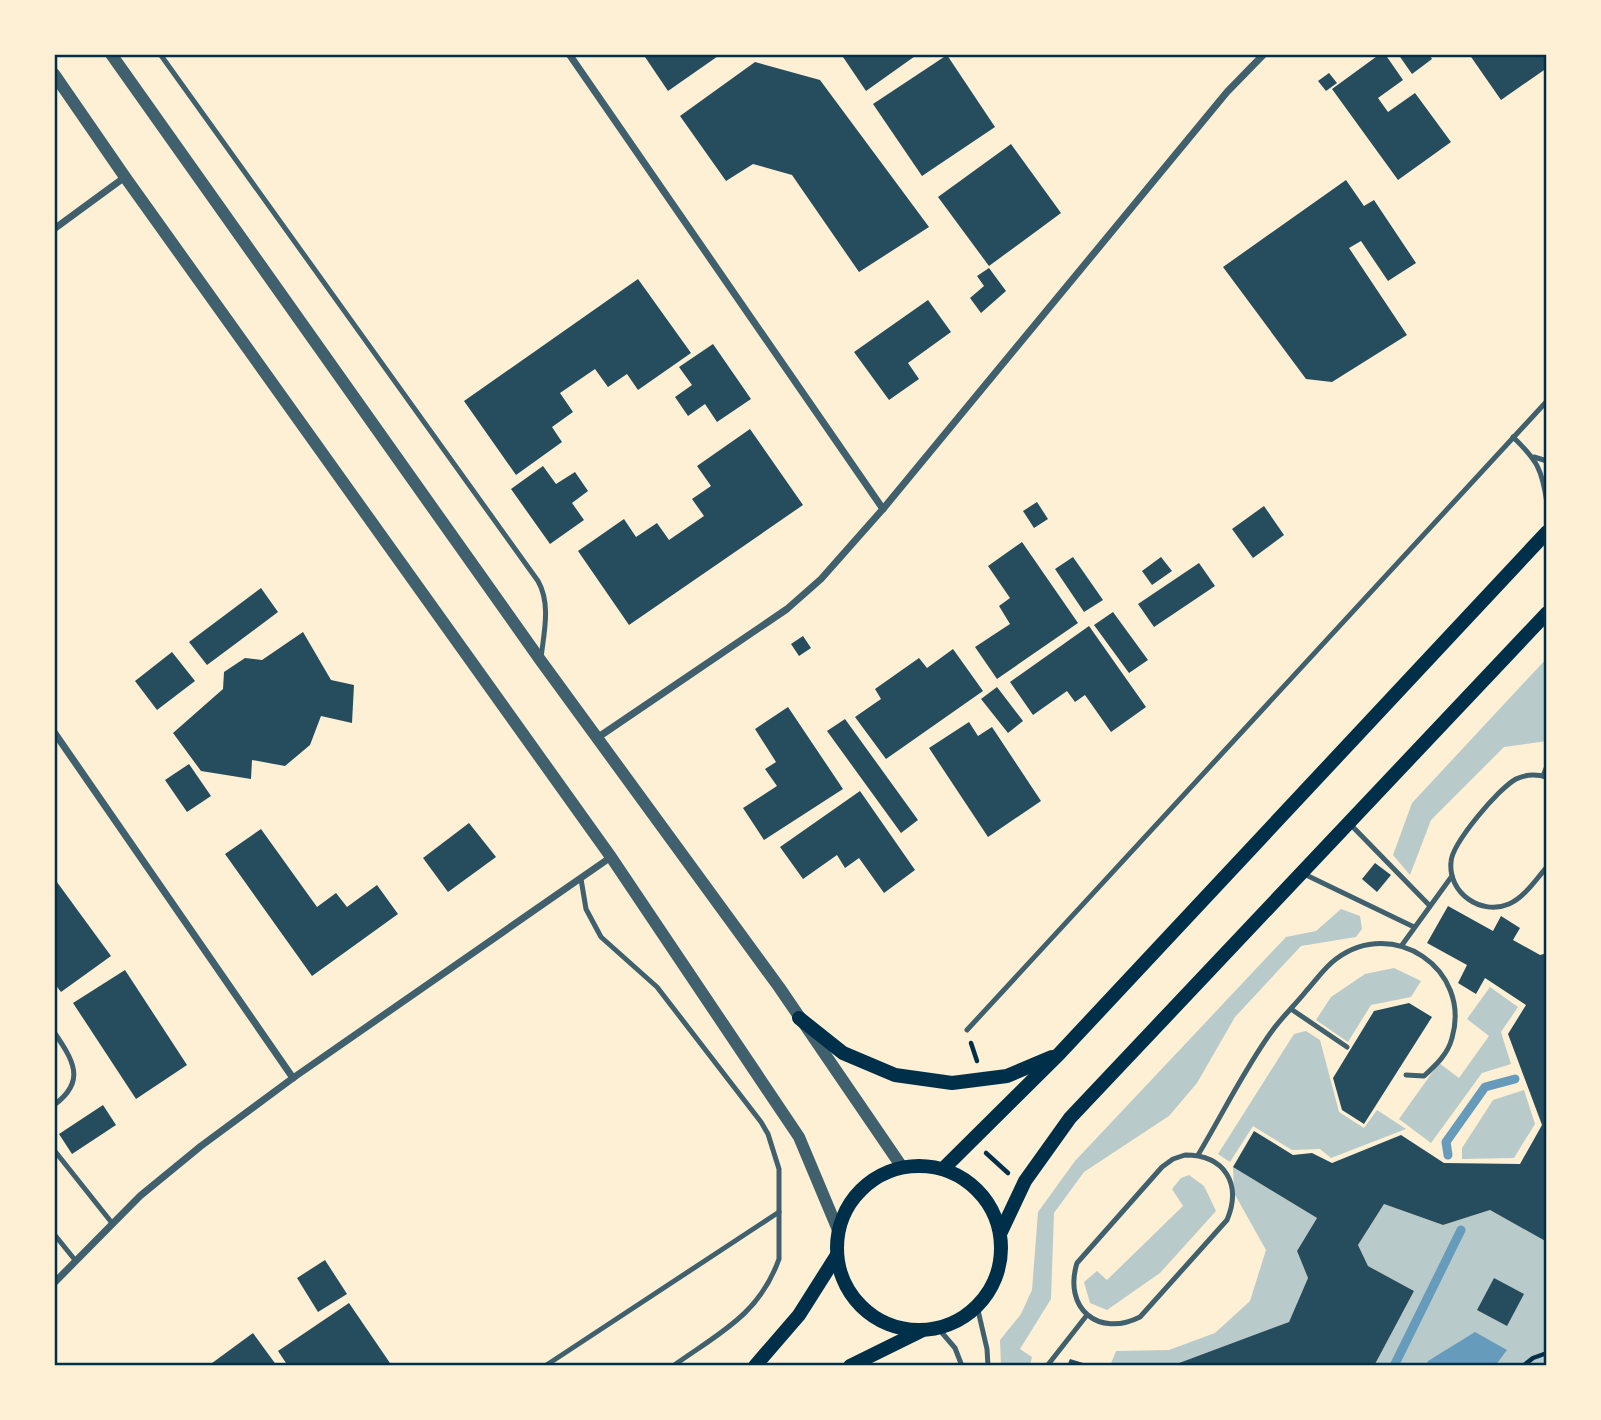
<svg xmlns="http://www.w3.org/2000/svg" width="1601" height="1420" font-family="Lora,serif">
<style>
.green{fill:#b9caca}
.water{fill:#669bbc}
.lines{fill:none;stroke-linecap:round;stroke-linejoin:round}
.stream{stroke:#669bbc;stroke-width:9}
.building{fill:#264d5e}
.path{stroke:#003049;stroke-width:4.5}
.service{stroke:#3f606c;stroke-width:5}
.minor{stroke:#3f606c;stroke-width:7}
.tertiary{stroke:#3f606c;stroke-width:12}
.secondary{stroke:#003049;stroke-width:14}
.neatline{fill:none;stroke:#003049;stroke-width:2.5}
</style>
<rect width="100%" height="100%" fill="#fdf0d5"/>
<g class="green">
<polygon points="1547,658 1547,741 1504,747 1431,820 1410,875 1393,855 1412,803"/>
<polygon points="1341,909 1360,916 1362,929 1356,937 1301,946 1235,1017 1197,1083 1169,1116 1084,1172 1054,1213 1051,1299 1020,1349 1032,1357 1030,1366 1001,1366 1000,1340 1021,1314 1032,1290 1038,1212 1075,1161 1286,937 1316,931"/>
<polygon points="1394,968 1421,981 1411,997 1371,1005 1348,1042 1316,1020 1331,997 1365,974"/>
<polygon points="1490,987 1518,1007 1501,1032 1511,1064 1482,1073 1431,1143 1399,1119 1439,1063 1459,1078 1489,1036 1467,1019"/>
<polygon points="1306,1031 1320,1040 1339,1112 1364,1128 1377,1110 1406,1129 1331,1158 1320,1149 1292,1150 1253,1126 1230,1162 1218,1154 1294,1034"/>
<polygon points="1524,1090 1535,1124 1514,1158 1462,1159 1462,1148 1493,1100"/>
<polygon points="1233,1167 1317,1218 1297,1251 1308,1278 1289,1322 1171,1366 1110,1366 1116,1351 1169,1350 1215,1333 1250,1301 1266,1250 1234,1193"/>
<polygon points="1189,1175 1204,1186 1216,1211 1160,1273 1107,1310 1090,1303 1084,1282 1097,1271 1107,1280 1183,1206 1172,1189 1181,1178"/>
<polygon points="1384,1204 1443,1225 1490,1210 1547,1242 1547,1366 1374,1366 1414,1291 1368,1266 1358,1245"/>
</g>
<polygon class="water" points="1475,1332 1507,1350 1495,1366 1426,1366 1428,1361"/>
<g class="lines">
<g class="stream">
<polyline points="1448,1155 1446,1142 1485,1087 1515,1079"/>
<polyline points="1394,1366 1461,1230"/>
</g>
</g>
<g class="building">
<polygon points="643,54 721,54 668,91"/>
<polygon points="841,54 918,54 866,91"/>
<polygon points="1380,54 1385,54 1403,80 1378,98 1388,112 1415,93 1451,142 1398,180 1332,89"/>
<polygon points="1398,54 1429,54 1432,59 1412,74"/>
<polygon points="1469,54 1545,54 1547,68 1501,100"/>
<polygon points="947,55 995,127 922,176 873,104"/>
<polygon points="755,62 820,80 929,227 859,272 792,175 753,164 726,181 680,116"/>
<polygon points="1329,73 1337,83 1326,91 1318,81"/>
<polygon points="1011,144 1061,213 989,266 938,197"/>
<polygon points="1346,180 1364,206 1374,200 1416,263 1388,281 1361,241 1349,248 1407,335 1332,382 1306,379 1223,267"/>
<polygon points="989,268 1006,291 981,313 970,298 984,286 977,276"/>
<polygon points="638,279 691,353 638,390 627,374 608,387 595,369 560,393 573,412 552,427 562,442 516,475 464,401"/>
<polygon points="928,300 951,332 908,363 919,379 889,400 854,352"/>
<polygon points="713,344 751,399 717,422 705,404 688,416 675,397 692,385 679,367"/>
<polygon points="750,429 803,505 629,625 578,551 624,519 636,537 657,523 669,540 704,516 692,499 711,486 697,466"/>
<polygon points="543,466 556,484 575,472 588,491 572,503 584,520 550,544 511,489"/>
<polygon points="1037,502 1048,519 1034,528 1023,511"/>
<polygon points="1264,506 1284,535 1253,558 1232,529"/>
<polygon points="1022,542 1078,623 997,679 975,647 1010,624 999,606 1010,598 988,566"/>
<polygon points="1073,557 1103,600 1084,612 1055,569"/>
<polygon points="1161,557 1172,571 1152,585 1142,571"/>
<polygon points="1199,563 1215,586 1154,627 1138,604"/>
<polygon points="261,588 278,612 207,665 189,642"/>
<polygon points="1113,612 1148,660 1129,673 1094,625"/>
<polygon points="1089,626 1146,707 1111,732 1085,695 1075,702 1067,691 1033,715 1010,682"/>
<polygon points="303,632 331,680 354,685 352,723 321,716 310,745 285,766 252,760 251,779 201,771 173,733 223,689 224,672 245,658 262,660"/>
<polygon points="803,636 811,648 799,656 791,644"/>
<polygon points="953,649 983,691 886,759 855,717 881,699 875,689 919,658 927,668"/>
<polygon points="172,652 195,681 157,710 135,681"/>
<polygon points="997,687 1023,721 1008,733 981,699"/>
<polygon points="788,707 843,789 764,840 743,808 777,786 765,769 776,762 755,729"/>
<polygon points="845,719 918,820 901,833 827,731"/>
<polygon points="969,722 978,736 992,727 1041,801 988,837 929,748"/>
<polygon points="189,764 211,796 187,812 165,780"/>
<polygon points="860,791 915,870 884,893 859,858 845,868 837,855 803,879 780,847"/>
<polygon points="469,823 496,857 448,892 423,858"/>
<polygon points="261,829 317,907 336,893 347,907 377,885 398,914 312,976 225,854"/>
<polygon points="1375,863 1391,875 1377,892 1362,879"/>
<polygon points="54,878 111,956 61,992 54,983"/>
<polygon points="1448,906 1493,931 1501,916 1520,928 1513,940 1540,955 1547,953 1547,1242 1490,1210 1443,1225 1384,1204 1358,1245 1368,1266 1414,1291 1374,1366 1171,1366 1289,1322 1308,1278 1297,1251 1317,1218 1233,1167 1254,1131 1293,1155 1312,1153 1332,1163 1401,1135 1444,1163 1520,1164 1542,1125 1508,1034 1526,1005 1485,978 1476,994 1458,983 1467,965 1427,943"/>
<polygon points="125,970 187,1065 136,1099 73,1003"/>
<polygon points="1409,1003 1432,1017 1364,1124 1342,1110 1333,1078 1374,1011"/>
<polygon points="103,1105 116,1125 72,1154 59,1134"/>
<polygon points="325,1260 347,1294 318,1312 297,1278"/>
<polygon points="1494,1278 1524,1294 1507,1326 1477,1310"/>
<polygon points="349,1303 392,1366 288,1366 278,1351"/>
<polygon points="253,1333 277,1366 208,1366"/>
<polygon points="1070,1359 1090,1365 1090,1366 1067,1366"/>
</g>
<g class="lines">
<g class="path">
<polyline points="971,1043 977,1061"/>
<polyline points="986,1153 1008,1173"/>
<polyline points="1523,1366 1533,1358 1547,1353"/>
</g>
<g class="service">
<path d="M 160,54 L 538,581 C 551,604 544,632 541,658"/>
<path d="M 1513,437 C 1537,460 1542,469 1547,503"/>
<polyline points="1534,457 1547,461"/>
<polyline points="1543,776 1547,766"/>
<path d="M 1547,777 C 1536,774 1526,774 1516,779 C 1499,788 1452,843 1451,862 C 1448,893 1481,916 1509,904 C 1525,897 1536,879 1547,867"/>
<polyline points="1349,823 1430,906"/>
<polyline points="1304,874 1414,927"/>
<path d="M 581,879 L 586,909 L 601,937 L 657,987 L 761,1122 L 768,1134 L 779,1169 L 779,1259 C 759,1315 719,1333 673,1366"/>
<polyline points="1402,945 1452,876"/>
<polyline points="1291,1009 1347,1047"/>
<polyline points="967,1030 1547,401"/>
<path d="M 54,1032 C 73,1060 87,1081 54,1105"/>
<polyline points="54,1150 112,1223"/>
<path d="M 1185,1155 C 1225,1155 1242,1184 1227,1220 L 1140,1317 C 1098,1338 1063,1308 1077,1263 L 1162,1167 L 1173,1159 Z"/>
<path d="M 1198,1155 C 1222,1115 1245,1068 1272,1031 C 1282,1017 1296,1004 1307,990 C 1316,980 1325,967 1336,959 C 1393,916 1472,969 1452,1038 C 1448,1054 1436,1065 1424,1076 L 1406,1075"/>
<polyline points="54,1234 75,1260"/>
<polyline points="977,1306 987,1349 988,1366"/>
<polyline points="937,1327 955,1348 962,1366"/>
<polyline points="545,1366 779,1212"/>
<polyline points="1047,1366 1087,1315"/>
</g>
<g class="minor">
<polyline points="569,54 883,509"/>
<polyline points="54,229 125,177"/>
<polyline points="54,732 293,1078"/>
<polyline points="597,738 787,609 821,579 883,509 1227,92 1264,54"/>
<polyline points="54,1283 140,1196 201,1146 293,1078 611,857"/>
</g>
<g class="tertiary">
<polyline points="111,54 541,661 779,987 902,1167"/>
<polyline points="54,74 125,177 611,857 799,1137 838,1230"/>
</g>
<g class="secondary">
<polyline points="799,1018 843,1053 895,1075 952,1083 1007,1076 1052,1057"/>
<circle cx="919" cy="1248" r="82"/>
<polyline points="943,1169 1059,1054 1547,532"/>
<polyline points="1000,1234 1025,1181 1070,1118 1547,613"/>
<polyline points="755,1366 799,1315 837,1255"/>
<polyline points="850,1366 921,1331"/>
</g>
</g>
<rect width="1601" height="1420" fill="none" stroke="#fdf0d5" stroke-width="112"/>
<rect x="56" y="56" width="1489" height="1308" class="neatline"/>
</svg>
